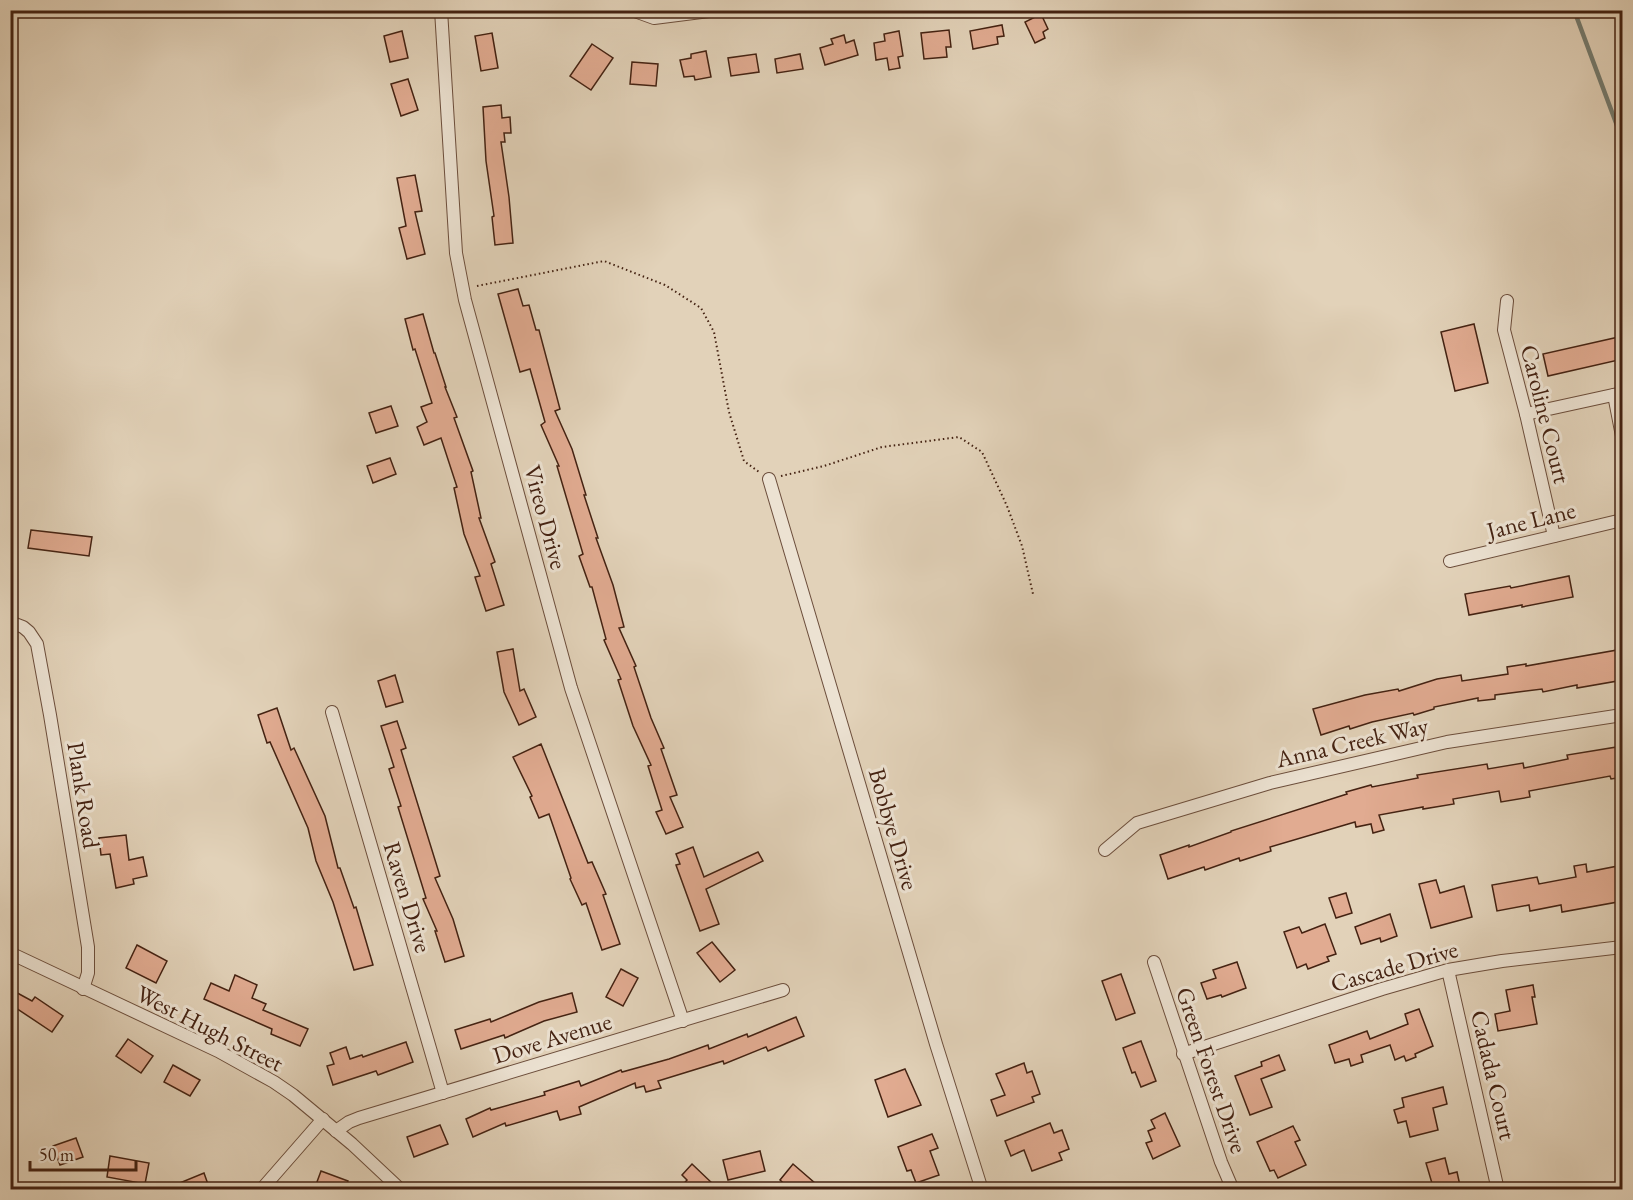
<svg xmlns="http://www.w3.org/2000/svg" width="1633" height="1200" font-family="'EB Garamond',serif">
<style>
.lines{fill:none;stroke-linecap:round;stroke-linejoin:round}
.stream{stroke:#757c70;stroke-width:4.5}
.building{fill:#e1ab91;stroke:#442212;stroke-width:1.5}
.minor-casing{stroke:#6c4e3c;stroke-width:14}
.path{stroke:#442212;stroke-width:2;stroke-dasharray:1.5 3;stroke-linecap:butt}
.minor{stroke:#ece2d2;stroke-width:12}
.labels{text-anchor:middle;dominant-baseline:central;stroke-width:6;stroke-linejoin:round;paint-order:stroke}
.street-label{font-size:24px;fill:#442212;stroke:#ece2d2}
</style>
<rect width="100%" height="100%" fill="#e2d2b9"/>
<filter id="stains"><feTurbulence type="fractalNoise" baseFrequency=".00333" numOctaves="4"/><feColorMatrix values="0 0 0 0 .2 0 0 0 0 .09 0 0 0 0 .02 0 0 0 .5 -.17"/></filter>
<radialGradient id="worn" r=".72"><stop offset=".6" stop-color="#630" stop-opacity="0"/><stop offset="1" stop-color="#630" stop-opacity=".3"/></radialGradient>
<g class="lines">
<polyline class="stream" points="1574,10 1622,139"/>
</g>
<g class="building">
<polygon points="1041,14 1048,29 1043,32 1045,38 1035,43 1025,22"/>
<polygon points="1002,25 1004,36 997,37 998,44 973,49 970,31"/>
<polygon points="949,30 951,47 946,47 947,57 924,59 921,33"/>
<polygon points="402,31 408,58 390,62 384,36"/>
<polygon points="899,31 903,56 898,57 900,68 889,70 887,58 876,60 874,43 885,41 884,34"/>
<polygon points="492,33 498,68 481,71 475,36"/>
<polygon points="844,35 846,43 854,40 858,55 825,65 820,48 833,44 831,39"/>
<polygon points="592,44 613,58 591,90 570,76"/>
<polygon points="706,51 711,77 695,80 694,76 684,77 680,60 691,58 691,54"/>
<polygon points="756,54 759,72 731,76 728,58"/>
<polygon points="800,54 803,69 777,73 775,59"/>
<polygon points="632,62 658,64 656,86 630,84"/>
<polygon points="408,79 418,110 401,116 391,84"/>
<polygon points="501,105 502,118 510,117 511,133 504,133 505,142 501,142 509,197 513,243 495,245 492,217 494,216 486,161 483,107"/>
<polygon points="415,175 422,211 415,212 425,254 407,259 399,228 406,226 397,178"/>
<polygon points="518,289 523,306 529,305 536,330 539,330 560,409 555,411 572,449 586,495 584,495 598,538 596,538 613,585 624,627 619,628 636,666 634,667 651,718 664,748 661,749 677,795 670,797 683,827 666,834 656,812 662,810 648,766 651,765 633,726 618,680 621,679 604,640 606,639 592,587 590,587 579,556 583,554 557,466 559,466 541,425 545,422 530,369 520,372 498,294"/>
<polygon points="423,314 434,353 435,353 446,387 445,387 457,417 454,418 473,471 471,472 481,518 479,518 495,562 491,564 504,605 486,611 475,577 480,576 464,534 454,488 457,487 441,438 424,445 417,427 427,422 421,407 432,403 415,349 413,350 405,319"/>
<polygon points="1474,324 1488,383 1455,391 1441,332"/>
<polygon points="1623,336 1623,359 1548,376 1543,354"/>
<polygon points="391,406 398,426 376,433 369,413"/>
<polygon points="390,458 396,474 373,483 367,466"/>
<polygon points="31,530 92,537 89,556 28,548"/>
<polygon points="1569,576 1573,597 1522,607 1522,605 1469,615 1465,594 1510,586 1511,588"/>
<polygon points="513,649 520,691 524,689 536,717 519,725 504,692 497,652"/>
<polygon points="1623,649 1623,680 1577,688 1577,685 1543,692 1542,689 1495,695 1495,699 1478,701 1478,698 1434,707 1434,709 1414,715 1413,713 1372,722 1350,729 1349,726 1321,735 1313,709 1365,695 1398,689 1399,691 1437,679 1461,675 1462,681 1508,674 1507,667 1526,664 1526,666"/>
<polygon points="395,675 403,702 386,707 378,681"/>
<polygon points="277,708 291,750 294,748 325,816 338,868 340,868 354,908 356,907 373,965 354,970 333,902 316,861 308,828 270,742 267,743 258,715"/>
<polygon points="397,721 406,748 401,750 440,876 435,878 453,919 464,956 445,962 435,931 437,931 423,899 426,898 398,807 401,806 389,769 394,767 381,726"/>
<polygon points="541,744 588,863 592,862 606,894 603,895 620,944 602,950 586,903 582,905 570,879 571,878 549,814 539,818 530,797 532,796 513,757"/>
<polygon points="1623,746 1623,777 1611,779 1610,776 1529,791 1530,797 1501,802 1499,791 1453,799 1454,804 1423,809 1423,807 1379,815 1384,830 1373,833 1371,824 1356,827 1355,822 1270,847 1271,851 1240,861 1239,858 1205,870 1204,867 1168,879 1160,855 1189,845 1189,847 1231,832 1231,831 1347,794 1346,792 1371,785 1372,787 1418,778 1417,775 1487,764 1488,769 1523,763 1524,768 1568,759 1567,755"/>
<polygon points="126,835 129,860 143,857 147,876 133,879 134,884 116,888 110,854 101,855 99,838"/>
<polygon points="693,847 704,877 758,852 763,861 706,889 719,924 700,931 676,865 680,864 676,854"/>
<polygon points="1586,864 1587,872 1623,865 1623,901 1562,912 1561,905 1530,911 1529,905 1497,911 1492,885 1537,877 1539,884 1576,877 1574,866"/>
<polygon points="1436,880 1440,893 1464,886 1472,917 1431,928 1419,884"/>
<polygon points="1346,893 1352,913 1336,918 1329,898"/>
<polygon points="1390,914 1397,936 1381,942 1380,938 1361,944 1355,927"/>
<polygon points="1325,924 1336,954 1327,957 1329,961 1308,969 1306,964 1297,968 1284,932 1299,927 1302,933"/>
<polygon points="712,942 735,970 720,982 697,953"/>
<polygon points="137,945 167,961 156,983 126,968"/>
<polygon points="1237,962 1246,988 1222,997 1221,995 1207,999 1201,983 1216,978 1213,970"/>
<polygon points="621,969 638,978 623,1006 606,997"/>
<polygon points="1121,974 1135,1013 1116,1020 1102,981"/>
<polygon points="235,975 257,985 252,998 266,1004 263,1010 308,1029 300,1046 271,1034 272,1029 204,999 211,983 229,991"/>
<polygon points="1533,985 1535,997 1532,997 1537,1024 1498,1031 1495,1014 1510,1011 1506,990"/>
<polygon points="10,989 32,1001 35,997 63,1016 52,1032 10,1004"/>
<polygon points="572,993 577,1012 544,1021 505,1038 504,1035 461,1049 455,1030 490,1019 491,1022 539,1002"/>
<polygon points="1419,1009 1433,1046 1415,1054 1416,1057 1406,1061 1404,1056 1395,1060 1390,1045 1361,1055 1363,1062 1351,1066 1349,1059 1335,1063 1329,1045 1367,1031 1370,1039 1408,1024 1405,1014"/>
<polygon points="796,1017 804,1036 768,1051 766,1047 724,1064 723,1061 658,1081 661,1088 646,1092 644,1086 636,1088 635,1083 579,1107 581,1114 560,1120 557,1111 506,1126 505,1123 473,1137 466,1119 490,1108 491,1110 545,1095 544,1092 579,1081 581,1086 621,1070 622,1072 669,1059 708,1045 709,1049 747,1034 748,1037"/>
<polygon points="128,1039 153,1056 141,1073 116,1056"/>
<polygon points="1141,1041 1156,1081 1141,1087 1135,1072 1132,1073 1123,1048"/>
<polygon points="406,1042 413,1062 378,1075 376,1071 333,1085 327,1066 334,1064 330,1053 346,1047 350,1059 362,1055 363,1057"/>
<polygon points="1279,1055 1285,1070 1261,1079 1272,1107 1250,1115 1235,1076 1262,1066 1261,1062"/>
<polygon points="1024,1063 1027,1073 1032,1071 1040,1094 1032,1097 1034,1102 997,1116 991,1100 1005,1095 996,1074"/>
<polygon points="173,1065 200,1080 190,1096 164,1082"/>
<polygon points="905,1069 921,1105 888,1117 875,1080"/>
<polygon points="1443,1087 1447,1104 1433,1108 1438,1130 1410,1137 1406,1121 1398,1123 1394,1110 1404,1107 1402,1098"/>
<polygon points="1165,1113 1180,1146 1153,1159 1146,1143 1152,1141 1148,1131 1155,1128 1151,1120"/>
<polygon points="1050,1123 1054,1133 1062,1130 1069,1149 1059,1153 1062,1160 1032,1171 1024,1150 1011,1156 1005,1141"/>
<polygon points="440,1125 448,1144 414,1157 407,1137"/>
<polygon points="1293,1126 1300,1140 1295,1142 1306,1165 1278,1178 1274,1170 1270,1171 1257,1142"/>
<polygon points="932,1134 938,1148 930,1151 939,1175 916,1183 911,1170 907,1171 898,1147"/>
<polygon points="76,1138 83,1157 60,1165 53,1146"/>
<polygon points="760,1151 765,1171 728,1180 723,1160"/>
<polygon points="110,1156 149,1163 145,1184 107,1177"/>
<polygon points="1445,1158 1449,1174 1457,1172 1461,1190 1434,1190 1426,1163"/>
<polygon points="692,1164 713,1184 705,1186 709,1190 678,1190 687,1180 682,1175"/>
<polygon points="793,1164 823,1190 791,1190 780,1180"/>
<polygon points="321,1171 348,1181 345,1190 314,1190"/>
<polygon points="204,1173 210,1190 165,1190 165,1189"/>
</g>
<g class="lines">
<defs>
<g id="minor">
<polyline points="441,10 456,253 465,300 571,688 683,1021"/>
<polyline points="632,10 654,18 717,10"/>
<polyline points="1507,301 1504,330 1526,414 1554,536"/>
<polyline points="1614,395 1622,436"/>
<polyline points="1526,414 1622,393"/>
<polyline points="769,479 936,1044 982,1190"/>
<polyline points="1450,561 1622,520"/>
<polyline points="10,622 23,627 29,632 37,644 50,715 88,947 88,973 83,989"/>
<polyline points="332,712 443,1093"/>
<polyline points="1105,850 1137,823 1270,783 1447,742 1622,715"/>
<polyline points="10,953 218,1051 274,1082 293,1095 352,1144 401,1190"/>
<polyline points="1154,962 1221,1162 1233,1190"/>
<polyline points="1448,970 1498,1190"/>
<polyline points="1183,1054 1382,989 1448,970 1502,961 1622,947"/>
<polyline points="336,1131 349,1122 359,1118 783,990"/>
<polyline points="261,1190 323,1119"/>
</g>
</defs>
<use href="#minor" class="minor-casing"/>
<g class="path">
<polyline points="477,286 604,261 665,285 701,308 714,332 729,412 744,461 759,472"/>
<polyline points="781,476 824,466 882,447 959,437 982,452 1007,506 1022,546 1033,594"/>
</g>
<use href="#minor" class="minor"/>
</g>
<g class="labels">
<g class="street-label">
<text transform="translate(1546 414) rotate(76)">Caroline Court</text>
<text transform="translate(546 517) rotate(75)">Vireo Drive</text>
<text transform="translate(1531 520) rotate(-14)">Jane Lane</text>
<text transform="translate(1352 742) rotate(-13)">Anna Creek Way</text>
<text transform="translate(84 795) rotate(81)">Plank Road</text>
<text transform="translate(894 829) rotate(74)">Bobbye Drive</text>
<text transform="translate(408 897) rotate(73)">Raven Drive</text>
<text transform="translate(1394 966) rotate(-16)">Cascade Drive</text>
<text transform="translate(210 1028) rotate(27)">West Hugh Street</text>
<text transform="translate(552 1038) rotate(-17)">Dove Avenue</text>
<text transform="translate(1212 1070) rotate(71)">Green Forest Drive</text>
<text transform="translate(1494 1075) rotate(77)">Cadada Court</text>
</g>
</g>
<rect width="1633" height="1200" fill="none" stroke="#e2d2b9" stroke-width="36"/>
<rect x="12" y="12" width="1609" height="1176" fill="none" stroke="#442212" stroke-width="3"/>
<rect x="18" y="18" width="1597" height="1164" fill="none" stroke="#442212" stroke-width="1.5"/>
<path d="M30 1161v9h106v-9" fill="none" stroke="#442212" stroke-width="3"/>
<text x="39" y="1161" font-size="18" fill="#442212" stroke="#ece2d2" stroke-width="4.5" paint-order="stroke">50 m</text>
<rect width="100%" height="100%" filter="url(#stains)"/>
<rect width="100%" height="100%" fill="url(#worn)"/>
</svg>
